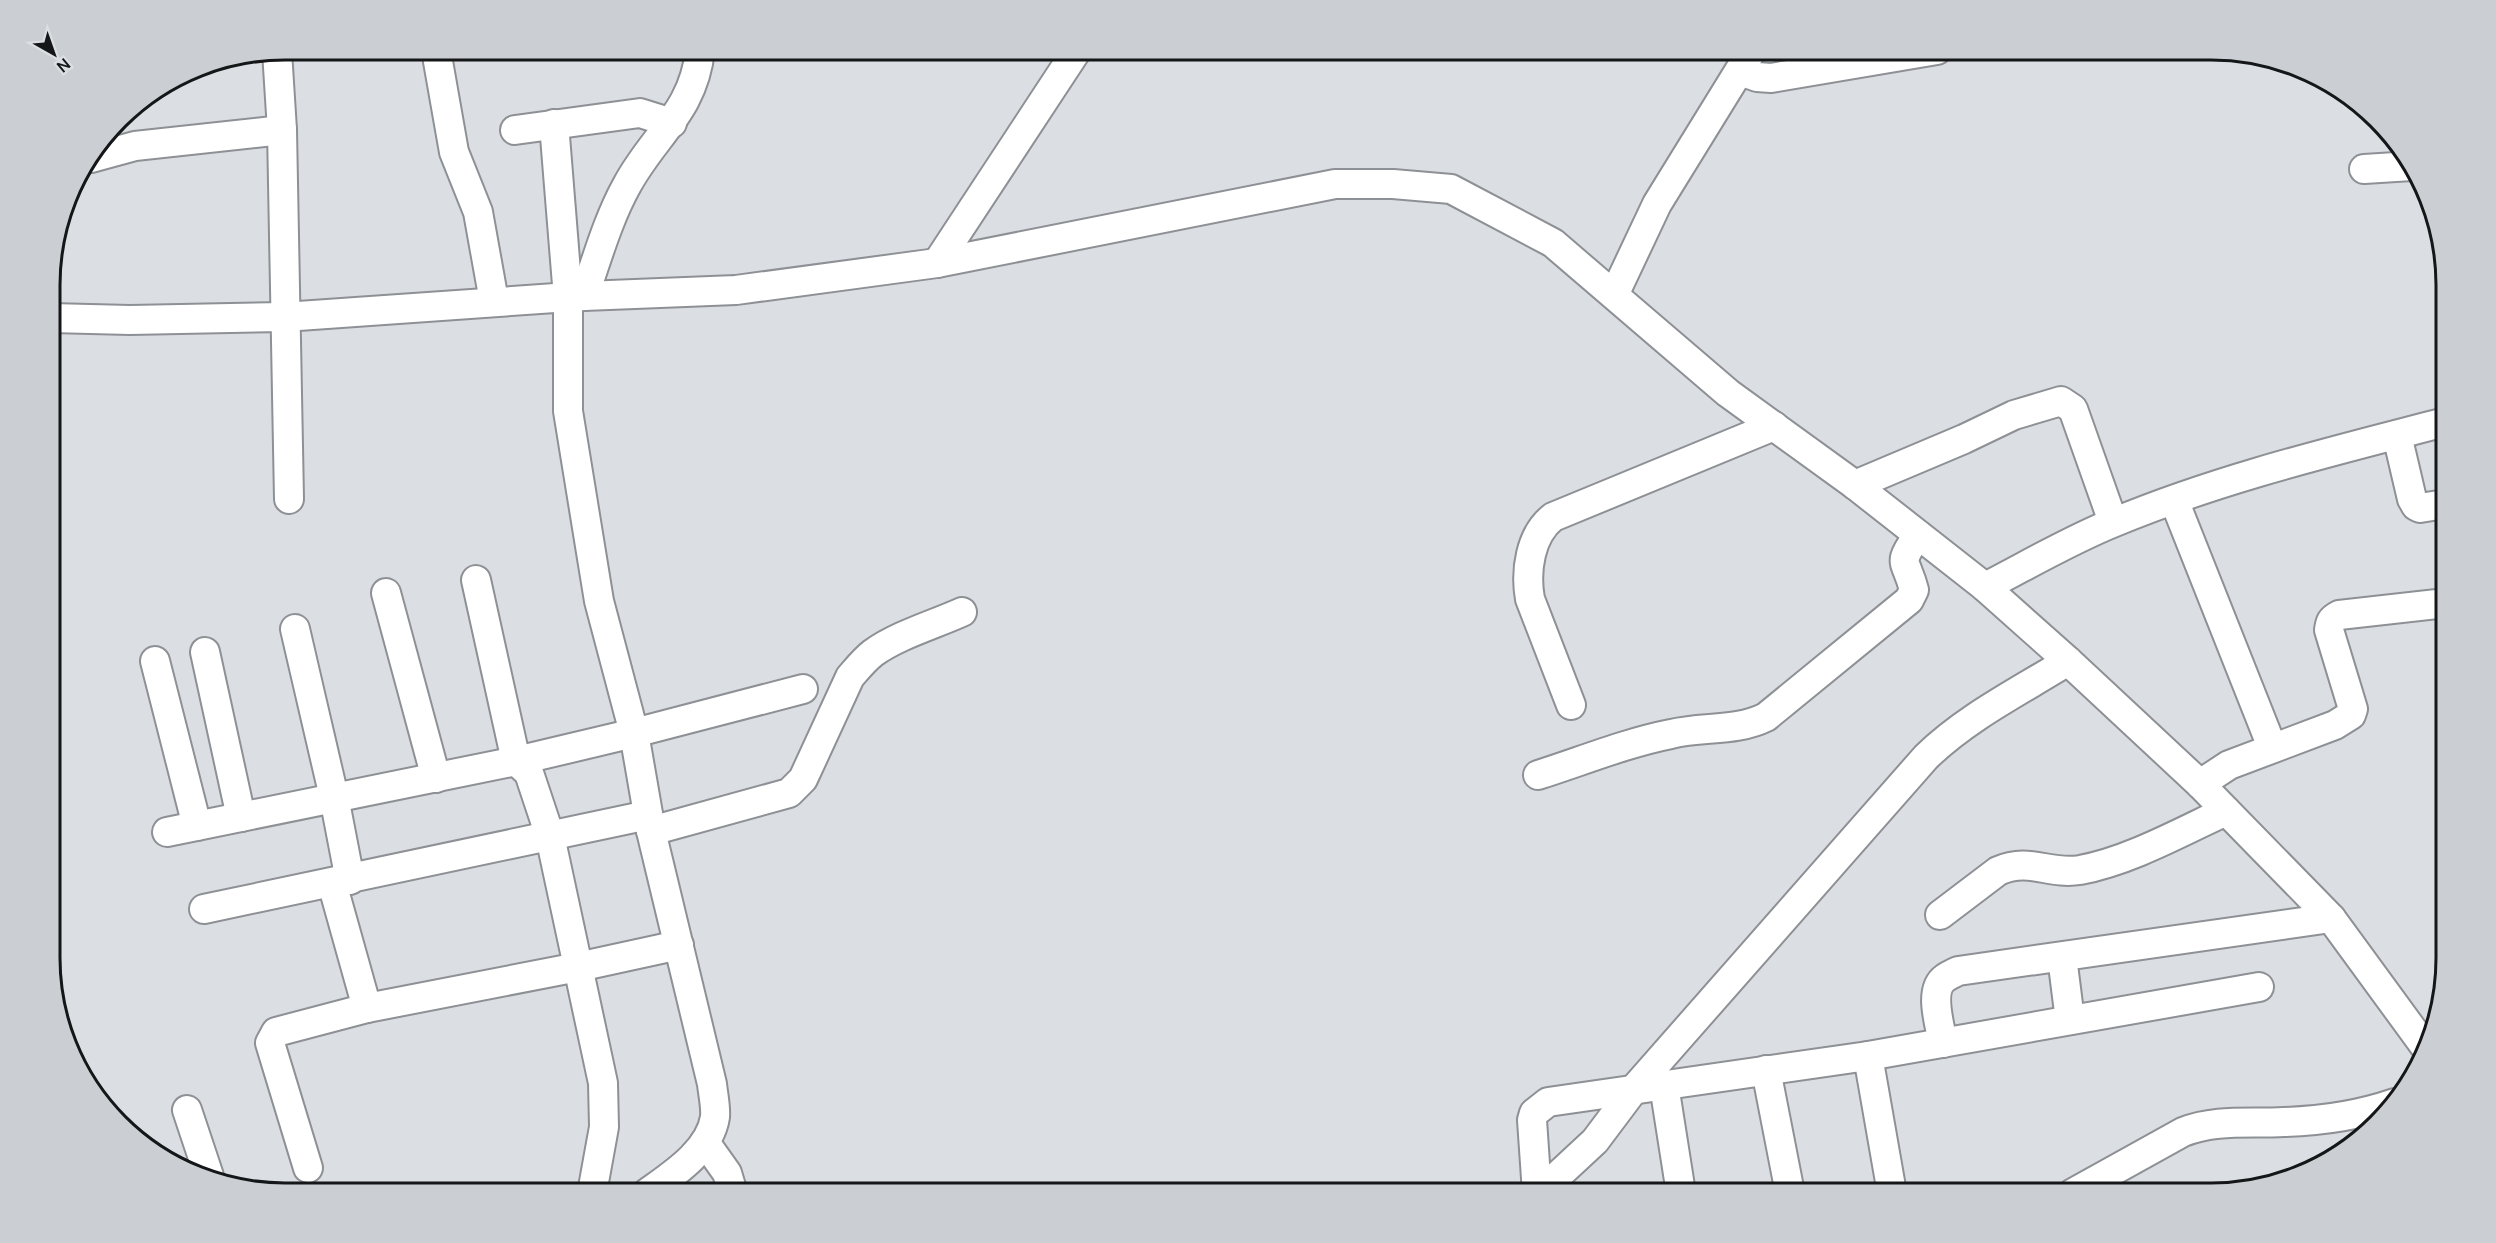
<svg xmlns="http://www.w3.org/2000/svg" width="2496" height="1243" font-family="Manrope,sans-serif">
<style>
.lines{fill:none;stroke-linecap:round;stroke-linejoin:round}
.minor-casing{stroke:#8d9094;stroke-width:32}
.minor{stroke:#fff;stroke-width:28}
.rim{fill:none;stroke:#141617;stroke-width:3}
</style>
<rect width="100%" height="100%" fill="#dbdfe3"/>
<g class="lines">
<defs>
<g id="minor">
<polyline points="436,50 454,152 478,212 494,301"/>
<polyline points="277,51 282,130 289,499"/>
<polyline points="1740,71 1757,77 1771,78 1937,50"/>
<path d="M 554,124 L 568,297 L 568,411 L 599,601 L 634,733 L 651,831 L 712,1084 C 713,1094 716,1107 715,1117 C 710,1151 672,1175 647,1193"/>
<polyline points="515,130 640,113 672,123"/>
<polyline points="91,158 135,146 282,130"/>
<polyline points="2364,169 2412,166"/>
<polyline points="937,263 1077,50"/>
<polyline points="1615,293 1657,204 1752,50"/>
<path d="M 584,296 C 597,259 608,219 627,185 C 654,135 694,111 700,50"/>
<polyline points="50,318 130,320 284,317 584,296 736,290 937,263 1335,184 1393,184 1451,189 1553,243 1728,393 1855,485 1985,587 2068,661 2200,784 2331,918 2426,1048"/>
<polyline points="2397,435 2412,499 2416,506 2420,508 2445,504"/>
<polyline points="1855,485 1964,439 2014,415 2061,401 2073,409 2113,522"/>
<polyline points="2174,500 2272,747"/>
<polyline points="476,580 516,761 529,773 550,836 603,1083 604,1127 592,1193"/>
<path d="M 1985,587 C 2028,565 2070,540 2115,522 C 2221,478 2334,451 2445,422"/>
<polyline points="386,593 436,778"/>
<polyline points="295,629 334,797 350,880"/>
<polyline points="205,652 241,817"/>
<polyline points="155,661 197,826"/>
<path d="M 1571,705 L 1530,599 C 1525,571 1530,535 1553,517 L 1774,426"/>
<path d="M 1538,775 C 1582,761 1626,743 1671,734 C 1703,726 1736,732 1766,717 L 1909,600 L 1914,590 C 1906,558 1896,566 1918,535"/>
<path d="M 2200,784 L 2229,765 L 2335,725 L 2351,715 L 2353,709 L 2329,630 C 2330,622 2331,619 2339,615 L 2446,603"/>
<path d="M 651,831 L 789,793 L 803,779 L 850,677 C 857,669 864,660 873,653 C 898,635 933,625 962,612"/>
<polyline points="167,832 516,761 634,733 803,689"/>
<polyline points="332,883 367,1008"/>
<polyline points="204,909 648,815"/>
<path d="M 1940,915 L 1998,871 C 2030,857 2048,875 2080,870 C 2129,861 2181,832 2226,811"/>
<polyline points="2062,957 2070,1020"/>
<path d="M 1943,1043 C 1940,1025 1928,990 1945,978 C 1949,975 1954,973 1958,971 L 2331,918"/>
<polyline points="1868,1056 1892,1193"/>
<polyline points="1766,1070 1790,1193"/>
<polyline points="1664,1085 1681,1193"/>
<polyline points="187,1110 209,1176"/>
<polyline points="705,1142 727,1173 733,1193"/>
<polyline points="308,1168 270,1043 276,1032 367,1008 578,967 679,945"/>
<polyline points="1537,1193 1532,1120 1534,1113 1548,1102 1868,1056 2259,987"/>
<path d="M 1539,1193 L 1595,1141 L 1634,1089 L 1926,757 C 1967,717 2020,691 2068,661"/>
<path d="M 2073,1193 L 2183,1132 C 2216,1119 2249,1124 2284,1122 C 2320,1121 2360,1115 2395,1103"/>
</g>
</defs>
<use href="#minor" class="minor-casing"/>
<use href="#minor" class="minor"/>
</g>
<path d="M0 0H2496V1243H0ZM285 60H2211A225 225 0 0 1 2436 285V958A225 225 0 0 1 2211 1183H285A225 225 0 0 1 60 958V285A225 225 0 0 1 285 60Z" fill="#cbcfd3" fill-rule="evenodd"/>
<path class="rim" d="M285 60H2211A225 225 0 0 1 2436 285V958A225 225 0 0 1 2211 1183H285A225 225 0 0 1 60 958V285A225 225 0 0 1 285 60Z"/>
<g transform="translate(54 54) rotate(140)" stroke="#dbdfe3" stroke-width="4.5" paint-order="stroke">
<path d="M0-4.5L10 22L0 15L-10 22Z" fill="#141617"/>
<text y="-9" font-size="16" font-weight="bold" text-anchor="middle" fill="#141617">N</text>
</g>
</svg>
